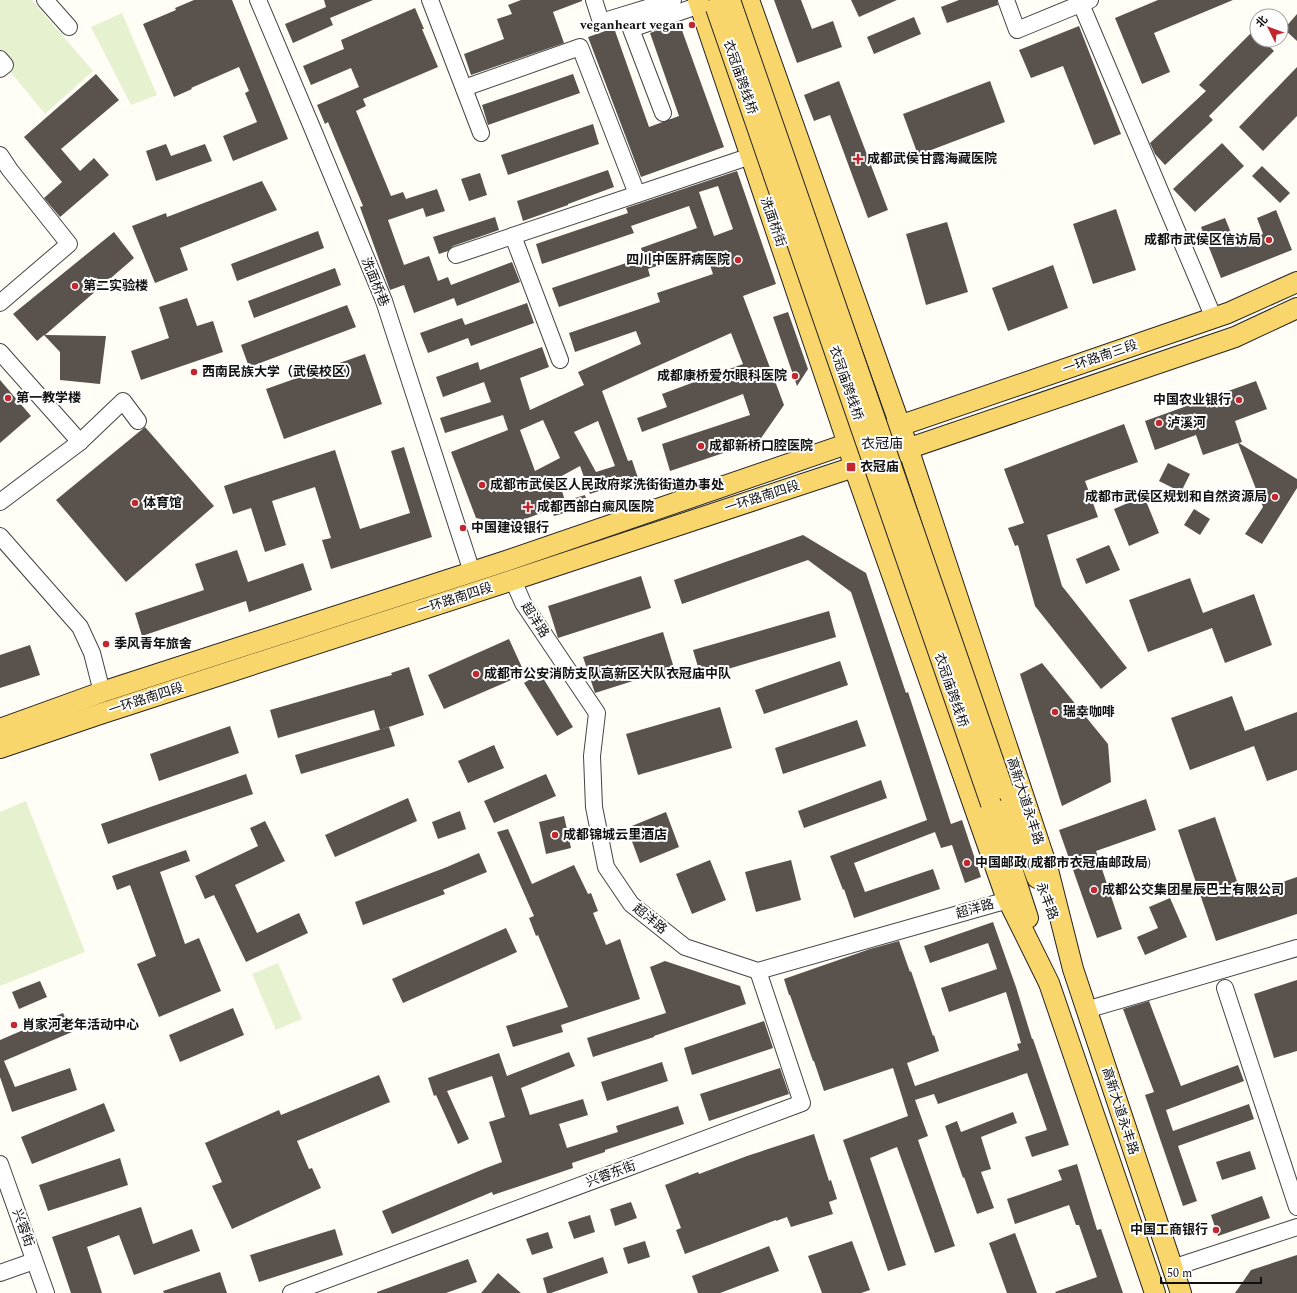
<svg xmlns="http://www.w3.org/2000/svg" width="1297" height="1293" font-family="Spectral,'Noto Sans SC',serif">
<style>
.pitch{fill:#e6f2cf}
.building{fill:#5a524d;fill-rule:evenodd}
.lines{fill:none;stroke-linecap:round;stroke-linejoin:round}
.minor-casing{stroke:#444;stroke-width:18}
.major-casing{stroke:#222;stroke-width:22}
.minor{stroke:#fff;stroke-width:16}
.major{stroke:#f9d66b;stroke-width:20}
.major-bridge-casing{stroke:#222;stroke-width:22;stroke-linecap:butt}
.major-bridge{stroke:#f9d66b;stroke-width:20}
.poi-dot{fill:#c4262e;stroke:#fff;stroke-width:1.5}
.labels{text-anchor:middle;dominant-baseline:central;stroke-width:4;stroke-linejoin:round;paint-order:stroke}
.poi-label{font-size:13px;font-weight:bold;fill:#111;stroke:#fff;text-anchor:start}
.street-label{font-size:13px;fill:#111;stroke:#fff}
.neighbourhood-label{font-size:14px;fill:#111;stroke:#fff}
</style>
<rect width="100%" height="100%" fill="#fffdf5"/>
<g class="pitch">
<polygon points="0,0 32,0 93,71 45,114 0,59"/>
<polygon points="122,13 157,95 131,105 91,27"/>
<polygon points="26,801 85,952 0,986 0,812"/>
<polygon points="278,963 302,1019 276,1030 252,974"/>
</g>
<g class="building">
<polygon points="194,0 232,0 288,139 233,161 223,136 257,122 245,93 249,91 239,67 191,88 192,89 174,97 143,24 176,10 175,8"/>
<polygon points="324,0 373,0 330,18 333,25 293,43 285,24 326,7"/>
<polygon points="521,0 582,0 582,1 553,12 564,43 471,75 464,54 504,39 497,19 512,14 508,5"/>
<polygon points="774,0 801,0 812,29 833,21 842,47 797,63"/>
<polygon points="851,0 897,0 859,17"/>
<polygon points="959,0 997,0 998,5 947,23 941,7"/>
<polygon points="1158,0 1233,0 1154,33 1170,72 1142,84 1115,18"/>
<polygon points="415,8 424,29 422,29 438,67 363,99 366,106 356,111 391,196 403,192 406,199 437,189 445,211 426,217 423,208 388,220 404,265 429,256 438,281 448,277 451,285 512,262 520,282 457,306 454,298 414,313 404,285 390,290 360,207 363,206 328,122 325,124 317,105 359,87 351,68 311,85 303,66 344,49 341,40"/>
<polygon points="1297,14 1297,41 1284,29"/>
<polygon points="914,17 921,34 874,54 867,37"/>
<polygon points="679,22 724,147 641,177 588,37 614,28 649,127 679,116 650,33"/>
<polygon points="1079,26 1121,134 1094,145 1063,66 1031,78 1019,50"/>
<polygon points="1253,31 1257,34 1257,40 1263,40 1274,51 1209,116 1213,120 1165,165 1155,154 1150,143 1206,91 1199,85"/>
<polygon points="1297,67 1297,116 1263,151 1239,127"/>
<polygon points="96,74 119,100 61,149 80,171 94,158 109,175 60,217 44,198 62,182 24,137"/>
<polygon points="573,74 580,93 488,125 482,105"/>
<polygon points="839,81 888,210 868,218 830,115 814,121 804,95"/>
<polygon points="990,81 1005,122 918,155 903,114"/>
<polygon points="593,124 599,144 508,175 501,155"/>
<polygon points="1222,143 1244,166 1195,212 1173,189"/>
<polygon points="166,144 171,156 205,144 212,161 156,181 146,151"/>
<polygon points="1262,166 1290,193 1280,203 1252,176"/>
<polygon points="608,170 614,187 568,204 568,205 523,221 517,201"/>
<path d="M 737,171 L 776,284 L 743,296 L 784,405 L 759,441 L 670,471 L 662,444 L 750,415 L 743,394 L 642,432 L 637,418 L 667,407 L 662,394 L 743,364 L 731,333 L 602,391 L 628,461 L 632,460 L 638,478 L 590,494 L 580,466 L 558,478 L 565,501 L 585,495 L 588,506 L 554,516 L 552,509 L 509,525 L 476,518 L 451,452 L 508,430 L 503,415 L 445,433 L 440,418 L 491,402 L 484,382 L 443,397 L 436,377 L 478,362 L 480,370 L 542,347 L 549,367 L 520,378 L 530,410 L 584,385 L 578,372 L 641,344 L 636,331 L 575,352 L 569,333 L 660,302 L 657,293 L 713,274 L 705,250 L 648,269 L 650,276 L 559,307 L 552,288 L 644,257 L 641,248 L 697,228 L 689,206 L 631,226 L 634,233 L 542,264 L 536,244 L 628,213 L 626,208 ZM 718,186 L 733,229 L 714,236 L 699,192 ZM 543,420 L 560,458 L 535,471 L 520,430 ZM 598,421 L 615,466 L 596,472 L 574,432 Z"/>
<polygon points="480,173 487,195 469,201 461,179"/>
<polygon points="262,181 277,210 180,248 188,270 155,283 132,226 166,213 167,217"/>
<polygon points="1116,209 1136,270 1093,284 1073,224"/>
<polygon points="1276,210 1292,250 1221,278 1201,227 1225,218 1236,245 1263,234 1257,218"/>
<polygon points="495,217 499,230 453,246 448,251 439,254 433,237"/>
<polygon points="947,222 968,292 926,305 906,234"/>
<polygon points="318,231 324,248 237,281 231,264"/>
<polygon points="114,232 134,258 45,335 106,336 100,384 60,380 60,352 44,335 37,341 13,314"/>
<polygon points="1053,265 1068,308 1008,331 992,288"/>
<polygon points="335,268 341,285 254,318 248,301"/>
<polygon points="187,298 197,326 213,321 223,352 141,380 131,351 169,338 159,307"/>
<polygon points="527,303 534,323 471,346 468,338 428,353 420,333 462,318 465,325"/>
<polygon points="347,305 356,327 249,367 241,345"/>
<polygon points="788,312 808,369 797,386 773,317"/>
<polygon points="365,354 382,404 284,439 266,389"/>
<polygon points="0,380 31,416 0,443"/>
<polygon points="1256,381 1267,409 1235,421 1242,442 1239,443 1297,479 1297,488 1262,544 1245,534 1263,507 1238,443 1203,455 1196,435 1155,450 1145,421"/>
<polygon points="1124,424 1138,462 1085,481 1098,517 1047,535 1062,586 1127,668 1101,689 1035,606 1018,545 1015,546 1008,528 1024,523 1004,469"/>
<polygon points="145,427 214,506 126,582 56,500"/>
<polygon points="404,447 432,537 331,569 322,540 331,538 315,487 272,501 286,545 265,552 251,508 233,514 224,486 335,450 360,529 410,513 391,451"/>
<polygon points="1168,463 1190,474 1181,492 1159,481"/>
<polygon points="1144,496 1159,533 1129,546 1114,509"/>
<polygon points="1194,509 1210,519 1200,535 1184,525"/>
<polygon points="803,535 866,573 906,693 908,692 951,824 962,820 981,877 965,883 952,845 941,848 935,832 854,863 865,892 933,869 940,889 854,918 844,889 843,890 830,856 927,820 851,592 808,560 682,604 674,580"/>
<polygon points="1109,545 1120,570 1086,584 1076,559"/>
<polygon points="237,550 248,582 303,563 312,590 249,612 246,601 142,636 135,613 204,590 195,564"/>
<polygon points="641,576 651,608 558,638 548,606"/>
<polygon points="1190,578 1203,613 1254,594 1272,645 1225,663 1212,628 1148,652 1129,600"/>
<polygon points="829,611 836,637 701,677 693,650"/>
<polygon points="663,632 674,668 595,693 583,657"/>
<polygon points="509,639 525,674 444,709 428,675"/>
<polygon points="30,645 40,675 0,688 0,655"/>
<polygon points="840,661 848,685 764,714 755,690"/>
<polygon points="1042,663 1108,744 1111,782 1062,806 1020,674"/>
<polygon points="409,667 424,715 380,730 374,710 278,738 270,710 392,675 391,673"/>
<polygon points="540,673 573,727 557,736 524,683"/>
<polygon points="1232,696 1245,731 1297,712 1297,770 1267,781 1254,746 1190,770 1171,718"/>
<polygon points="720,707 732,748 638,775 626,734"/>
<polygon points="857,720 866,746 783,774 775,748"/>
<polygon points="230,726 239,753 159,781 150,754"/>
<polygon points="389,727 395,746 301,774 295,755"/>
<polygon points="494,745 504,768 468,783 458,761"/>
<polygon points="246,774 253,794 108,844 101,824"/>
<polygon points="546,774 556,796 494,823 484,801"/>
<polygon points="881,780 887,798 804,828 798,811"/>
<polygon points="408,798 417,821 335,857 325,835"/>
<polygon points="1146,799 1156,830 1096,851 1122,929 1097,938 1059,830"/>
<polygon points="460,811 466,829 438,839 432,822"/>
<polygon points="666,812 679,847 640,863 627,828"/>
<polygon points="564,816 571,848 546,854 539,822"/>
<polygon points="1215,817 1242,896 1297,877 1297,914 1216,941 1178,830"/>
<polygon points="265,821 285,861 235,885 257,933 299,913 308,933 246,962 214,895 205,899 195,876 258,846 250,828"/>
<polygon points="508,829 532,884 574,865 588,894 591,893 598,911 593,913 606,945 620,939 640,999 561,1025 563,1032 513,1047 506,1026 568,1007 538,935 536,936 529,918 534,916 497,832"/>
<polygon points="186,850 190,861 160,872 185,944 199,938 221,991 159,1017 137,964 156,956 130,885 117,890 112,876"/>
<polygon points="479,853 487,872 443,890 445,894 363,925 355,902 447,867"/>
<polygon points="710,860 726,900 692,914 676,874"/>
<polygon points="791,860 801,900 756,912 745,872"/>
<polygon points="1170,898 1187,937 1145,955 1137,937 1158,928 1149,907"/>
<polygon points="993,922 1016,987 1032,1039 1033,1039 1069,1145 1032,1157 1025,1137 1047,1130 1027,1073 938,1104 934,1094 915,1100 928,1136 918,1140 955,1246 935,1253 897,1147 870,1158 906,1265 888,1271 843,1140 908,1116 893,1068 824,1091 814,1061 813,1061 790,995 789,995 784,979 870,949 899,941 910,972 911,971 933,1036 934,1035 939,1051 907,1063 915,1086 1019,1050 1017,1044 1021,1043 1006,992 949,1012 941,988 997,969 988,943 930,963 924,946"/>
<polygon points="506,928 517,952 403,1003 392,979"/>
<polygon points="665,961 740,986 746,1004 654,1036 654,1037 593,1057 587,1038 666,1013 650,967"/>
<polygon points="1297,980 1297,1051 1274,1058 1254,994"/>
<polygon points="40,981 47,997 19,1009 12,992"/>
<polygon points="1149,1001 1181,1086 1238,1065 1244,1081 1166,1110 1173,1131 1249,1104 1254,1119 1178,1146 1197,1201 1183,1206 1145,1095 1154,1092 1123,1009"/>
<polygon points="233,1008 244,1035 180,1062 169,1035"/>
<polygon points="63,1013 72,1032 4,1061 15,1087 70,1068 77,1090 12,1112 0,1077 0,1040"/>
<polygon points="764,1021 773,1048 692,1075 684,1048"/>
<polygon points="569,1052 575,1066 521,1088 530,1115 583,1099 588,1115 559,1124 567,1148 618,1132 616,1126 678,1106 684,1124 605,1150 605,1152 572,1163 573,1168 493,1195 492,1192 392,1234 382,1211 486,1168 502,1162 489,1122 505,1117 492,1076 447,1091 469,1139 458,1144 436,1095 434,1096 428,1078 499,1053 507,1076"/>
<polygon points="662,1062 668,1081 607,1101 601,1082"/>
<polygon points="780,1068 789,1094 709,1121 700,1094"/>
<polygon points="379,1075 390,1102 297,1141 309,1169 312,1168 321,1188 232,1229 212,1186 222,1182 205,1143 279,1110 281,1115"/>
<polygon points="104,1103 115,1131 32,1164 21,1137"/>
<polygon points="1013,1112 1017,1123 981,1137 991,1169 981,1172 994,1208 977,1214 964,1177 963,1178 945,1126 957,1121 961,1132"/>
<polygon points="814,1134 829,1181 831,1180 837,1199 829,1202 833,1214 791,1227 787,1217 776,1221 776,1220 685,1254 676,1230 681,1228 665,1185 698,1172 699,1174 747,1156"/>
<polygon points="1250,1151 1256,1169 1222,1180 1216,1162"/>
<polygon points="120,1158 128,1185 48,1211 39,1185"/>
<polygon points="1077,1164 1097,1230 1101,1229 1123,1293 1056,1293 1055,1292 1097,1277 1079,1225 1076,1225 1069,1205 1015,1224 1007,1199 1062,1180 1058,1170"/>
<polygon points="1262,1196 1270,1218 1218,1236 1211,1215"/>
<polygon points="631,1202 637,1218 615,1226 610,1209"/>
<polygon points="141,1207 153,1244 192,1229 200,1251 134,1275 119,1235 87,1247 102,1293 71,1293 52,1237"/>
<polygon points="590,1215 595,1232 574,1239 568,1222"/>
<polygon points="335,1229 343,1255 259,1282 250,1255"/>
<polygon points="548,1232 553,1248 532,1255 526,1239"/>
<polygon points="1015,1233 1037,1293 1007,1293 989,1243"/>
<polygon points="645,1241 650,1257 628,1264 623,1248"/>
<polygon points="852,1241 870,1290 861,1293 822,1293 808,1256"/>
<polygon points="769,1246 779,1271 720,1293 698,1293 692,1276"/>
<polygon points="1297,1255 1297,1293 1235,1293 1251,1270"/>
<polygon points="603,1257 608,1273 551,1293 547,1293 543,1278"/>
<polygon points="468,1259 477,1282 446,1293 377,1293 377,1292"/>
<polygon points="220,1272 227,1293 164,1293 163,1291"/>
<polygon points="498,1273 521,1293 481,1293"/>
</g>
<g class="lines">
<defs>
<g id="minor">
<polyline points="45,0 69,27"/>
<polyline points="258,0 311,125 384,301 472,572"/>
<polyline points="430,0 481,133"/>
<polyline points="594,0 601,22 673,0"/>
<polyline points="1006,0 1017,30 1090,0"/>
<polyline points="1081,4 1213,316"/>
<polyline points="0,59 5,65 0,69"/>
<polyline points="464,88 580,47 637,194"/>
<polyline points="663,113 631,29 700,5"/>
<polyline points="0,155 10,170 69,244 0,303"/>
<polyline points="513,236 560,360"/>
<polyline points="456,255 751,156"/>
<polyline points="0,352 80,442"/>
<polyline points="0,502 80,442 123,401 138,421"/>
<polyline points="0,536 80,627 92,653 102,692"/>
<polyline points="513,580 523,603 597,713 592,756 594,807 606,867 631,904 685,947 758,971 1008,900"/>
<polyline points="1225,988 1297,1207"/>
<polyline points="1086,1010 1297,948"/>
<polyline points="0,1164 46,1293"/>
<polyline points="1172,1268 1297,1227"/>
<polyline points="0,1273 34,1261"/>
<polyline points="291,1293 802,1103 758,971"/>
</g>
<g id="major">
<polyline points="698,0 848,444 854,467 1005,894 1049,983 1155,1293"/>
<polyline points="749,0 908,448 1048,870 1073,969 1181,1293"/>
<polyline points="0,729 102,692 506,561 1228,313 1297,282"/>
<polyline points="0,748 100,714 513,580 854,467 1235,337 1297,308"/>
<polyline points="1003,789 1037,878"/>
<polyline points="991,804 1028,918"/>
</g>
</defs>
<use href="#minor" class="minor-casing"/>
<use href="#major" class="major-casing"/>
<use href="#minor" class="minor"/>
<use href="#major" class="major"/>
<defs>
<g id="major-bridge">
<polyline points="731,3 1003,789"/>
<polyline points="716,8 991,804"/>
</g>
</defs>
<use href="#major-bridge" class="major-bridge-casing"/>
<use href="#major-bridge" class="major-bridge"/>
</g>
<g class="poi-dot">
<circle cx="692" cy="25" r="4"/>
<path d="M856 153h4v4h4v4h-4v4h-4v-4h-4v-4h4z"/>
<circle cx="1269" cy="240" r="4"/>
<circle cx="738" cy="260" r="4"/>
<circle cx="75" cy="286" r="4"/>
<circle cx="194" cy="372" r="4"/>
<circle cx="795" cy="376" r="4"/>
<circle cx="8" cy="398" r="4"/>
<circle cx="1239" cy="400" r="4"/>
<circle cx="1159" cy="423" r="4"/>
<circle cx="701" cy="446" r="4"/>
<rect x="846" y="462" width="10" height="10" rx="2"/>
<circle cx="482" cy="485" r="4"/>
<circle cx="1275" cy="497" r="4"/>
<circle cx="135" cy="503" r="4"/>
<path d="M526 501h4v4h4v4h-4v4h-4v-4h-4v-4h4z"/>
<circle cx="463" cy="528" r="4"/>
<circle cx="106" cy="644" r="4"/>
<circle cx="476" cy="674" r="4"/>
<circle cx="1055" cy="712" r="4"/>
<circle cx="555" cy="835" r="4"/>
<circle cx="967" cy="863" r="4"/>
<circle cx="1094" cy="890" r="4"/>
<circle cx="14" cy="1025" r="4"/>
<circle cx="1216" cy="1230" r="4"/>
</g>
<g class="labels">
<g class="poi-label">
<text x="684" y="25" text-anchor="end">veganheart vegan</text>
<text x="867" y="159">成都武侯甘露海藏医院</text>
<text x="1261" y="240" text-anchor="end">成都市武侯区信访局</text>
<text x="730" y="260" text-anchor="end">四川中医肝病医院</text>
<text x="83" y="286">第二实验楼</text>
<text x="202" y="372">西南民族大学（武侯校区）</text>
<text x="787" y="376" text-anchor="end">成都康桥爱尔眼科医院</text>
<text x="16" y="398">第一教学楼</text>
<text x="1231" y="400" text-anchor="end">中国农业银行</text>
<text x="1167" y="423">泸溪河</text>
<text x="709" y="446">成都新桥口腔医院</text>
<text x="860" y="467">衣冠庙</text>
<text x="490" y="485">成都市武侯区人民政府浆洗街街道办事处</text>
<text x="1267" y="497" text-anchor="end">成都市武侯区规划和自然资源局</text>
<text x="143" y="503">体育馆</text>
<text x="537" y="507">成都西部白癜风医院</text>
<text x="471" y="528">中国建设银行</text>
<text x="114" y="644">季风青年旅舍</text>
<text x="484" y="674">成都市公安消防支队高新区大队衣冠庙中队</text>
<text x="1063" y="712">瑞幸咖啡</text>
<text x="563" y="835">成都锦城云里酒店</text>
<text x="975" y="863">中国邮政(成都市衣冠庙邮政局)</text>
<text x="1102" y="890">成都公交集团星辰巴士有限公司</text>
<text x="22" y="1025">肖家河老年活动中心</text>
<text x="1208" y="1230" text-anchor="end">中国工商银行</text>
</g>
<g class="street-label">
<text transform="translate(740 77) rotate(71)">衣冠庙跨线桥</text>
<text transform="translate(773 222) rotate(71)">洗面桥街</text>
<text transform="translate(375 282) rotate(68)">洗面桥巷</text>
<text transform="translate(1100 357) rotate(-19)">一环路南三段</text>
<text transform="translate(846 383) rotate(71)">衣冠庙跨线桥</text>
<text transform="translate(762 497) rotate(-18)">一环路南四段</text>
<text transform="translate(455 599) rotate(-18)">一环路南四段</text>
<text transform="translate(535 620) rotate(57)">超洋路</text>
<text transform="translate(951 690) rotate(71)">衣冠庙跨线桥</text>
<text transform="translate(146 699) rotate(-18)">一环路南四段</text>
<text transform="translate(1025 801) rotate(72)">高新大道永丰路</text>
<text transform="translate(1047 901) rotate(69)">永丰路</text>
<text transform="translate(975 909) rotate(-16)">超洋路</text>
<text transform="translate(650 919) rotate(39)">超洋路</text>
<text transform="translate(1120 1111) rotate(72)">高新大道永丰路</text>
<text transform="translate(611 1174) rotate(-20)">兴蓉东街</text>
<text transform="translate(23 1228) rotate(70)">兴蓉街</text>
</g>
<g class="neighbourhood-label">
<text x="882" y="443">衣冠庙</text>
</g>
</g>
<g transform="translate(1269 28) rotate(312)"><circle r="19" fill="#ffffff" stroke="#a0a0a0"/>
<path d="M0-3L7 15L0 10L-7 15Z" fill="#c4262e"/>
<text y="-6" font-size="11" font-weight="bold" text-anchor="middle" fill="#111111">北</text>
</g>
<path d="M1161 1277v6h100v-6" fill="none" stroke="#111111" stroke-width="2"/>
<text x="1167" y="1277" font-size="12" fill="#111111" stroke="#ffffff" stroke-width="3" paint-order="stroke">50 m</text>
</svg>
